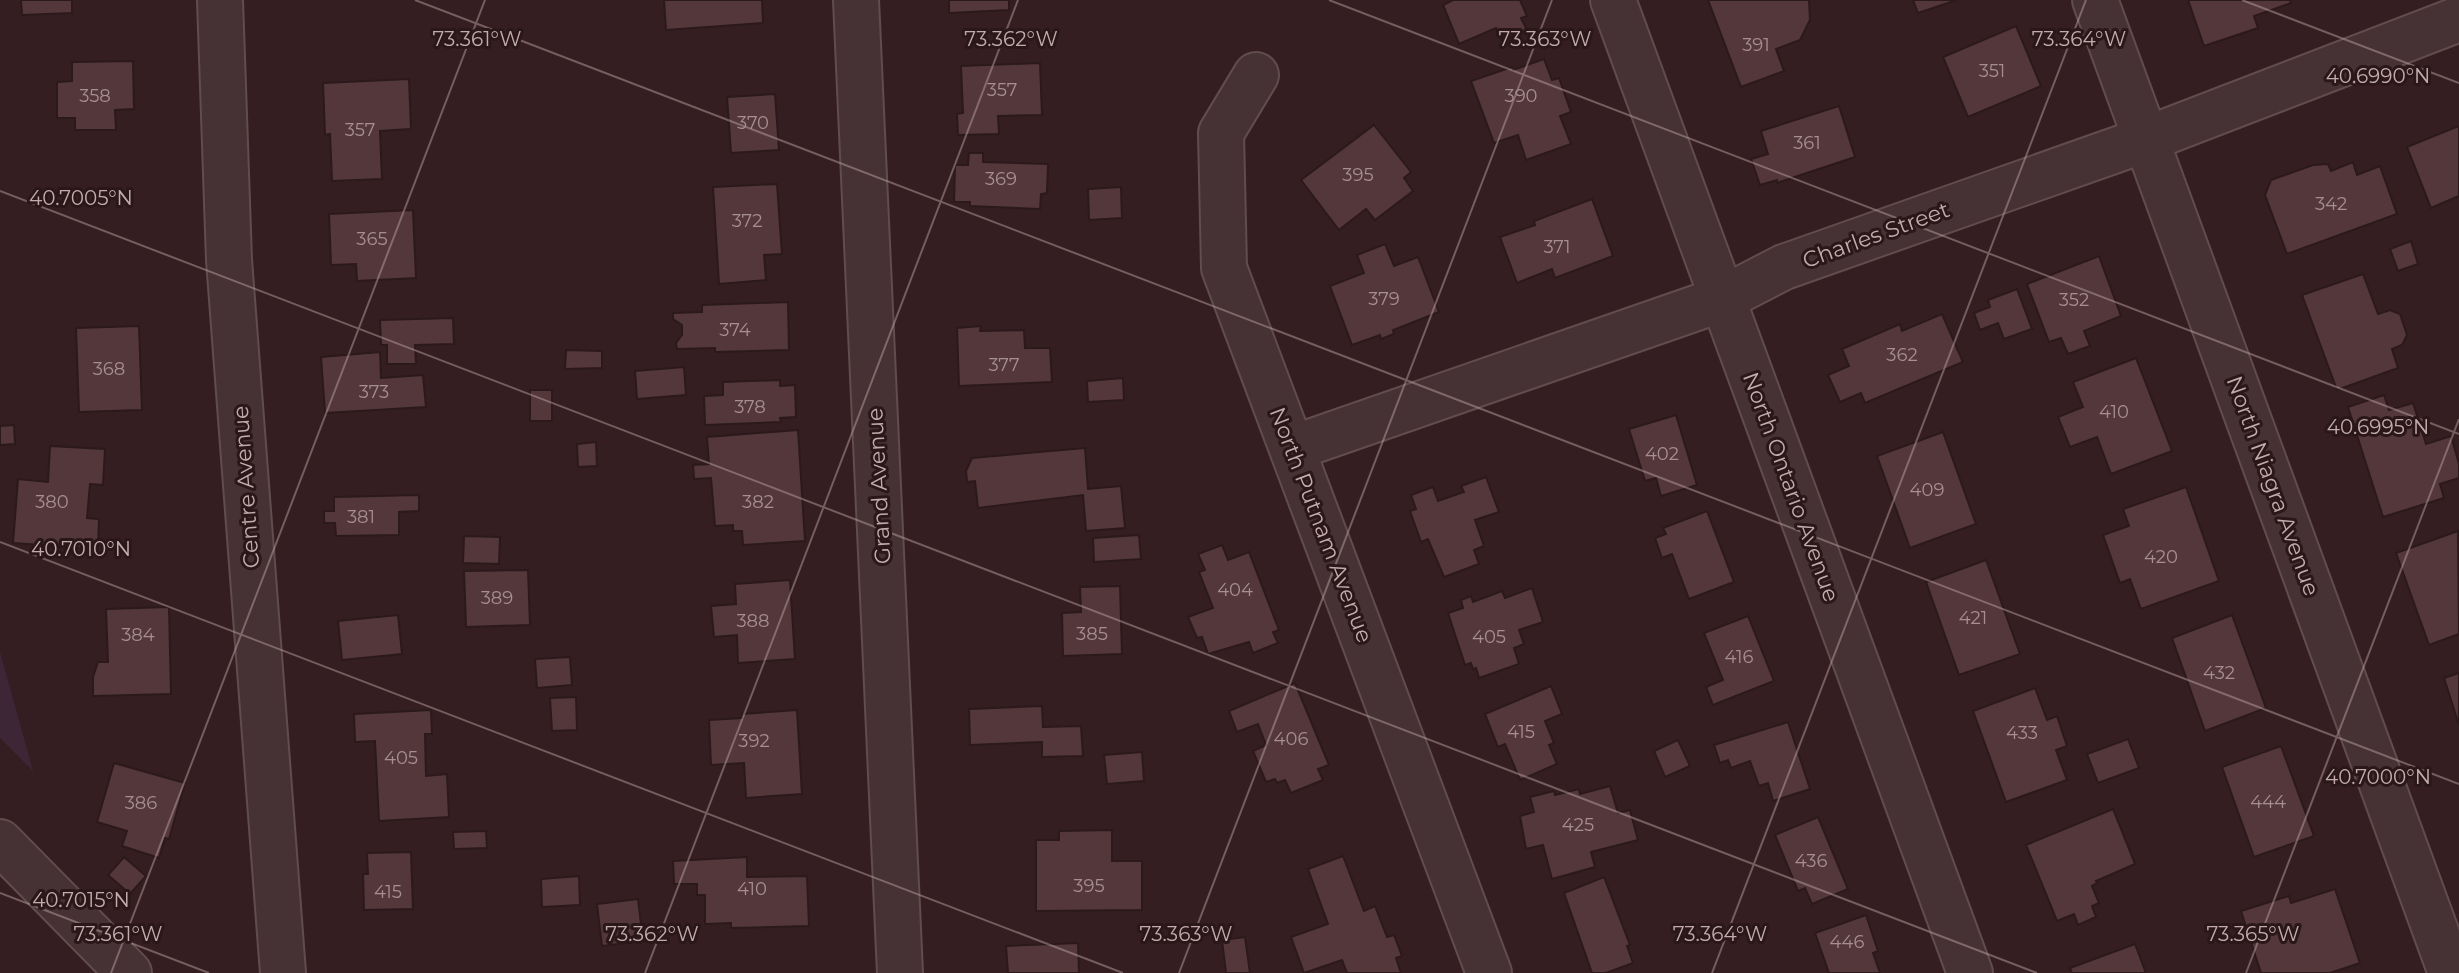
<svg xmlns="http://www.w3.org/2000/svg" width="2459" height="973" font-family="Montserrat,sans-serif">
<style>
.green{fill:#3d2737}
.building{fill:#53373b;stroke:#2c191c;stroke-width:2}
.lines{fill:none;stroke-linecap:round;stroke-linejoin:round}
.street-casing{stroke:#614c4e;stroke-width:48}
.street{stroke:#463234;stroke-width:44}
.ticks{fill:none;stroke:#c3abad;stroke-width:2;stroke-opacity:0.45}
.labels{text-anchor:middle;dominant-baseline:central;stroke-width:6;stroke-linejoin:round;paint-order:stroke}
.number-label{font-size:18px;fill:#a78e90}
.street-label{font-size:22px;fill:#c3abad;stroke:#2a171a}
.ticks-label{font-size:20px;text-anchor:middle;fill:#c3abad;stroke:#2a171a;stroke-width:6;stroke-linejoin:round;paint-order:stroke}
</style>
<rect width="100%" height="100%" fill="#351e21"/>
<polygon class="green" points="0,652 33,771 0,738"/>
<g class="building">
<polygon points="21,0 72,0 72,13 22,15"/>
<polygon points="664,0 762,0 763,23 666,30"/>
<polygon points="949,0 1009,0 1009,10 949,13"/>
<polygon points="1453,0 1520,0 1527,16 1521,18 1527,30 1502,41 1496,28 1459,44 1443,5"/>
<polygon points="1708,0 1809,0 1810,20 1800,40 1776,49 1784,71 1741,87"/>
<polygon points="1913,0 1957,0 1918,13"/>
<polygon points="2188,0 2290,0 2291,3 2254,16 2258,28 2204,46"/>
<polygon points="2016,26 2041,86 1968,117 1943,57"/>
<polygon points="1544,59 1552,80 1559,78 1571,112 1560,116 1571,144 1526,160 1518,135 1494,143 1471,81 1512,67 1513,70"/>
<polygon points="133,61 134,109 115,110 116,130 75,130 75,118 57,118 57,82 72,81 72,62"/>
<polygon points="1040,63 1042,115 998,116 999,134 958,135 957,114 963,113 961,66"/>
<polygon points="409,79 411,129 380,131 382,179 332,181 330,134 325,135 323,83"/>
<polygon points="775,94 779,150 731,153 727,97"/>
<polygon points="1839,106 1855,157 1777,183 1777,180 1760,185 1751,159 1768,154 1761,131"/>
<polygon points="1374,125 1411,172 1404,178 1413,191 1375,220 1366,209 1339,230 1301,180"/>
<polygon points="2459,126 2459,196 2431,208 2407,147"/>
<polygon points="969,153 983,153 983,162 1048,164 1047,193 1041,194 1040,209 970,206 970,202 954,202 955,165 968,165"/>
<polygon points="2353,162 2357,175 2380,166 2397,214 2287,254 2265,195 2271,180 2313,165 2328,164 2331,171"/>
<polygon points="777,184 782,254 764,255 766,280 719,284 713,187"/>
<polygon points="1121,187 1122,218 1089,220 1088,189"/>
<polygon points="1592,199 1613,256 1555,278 1552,269 1517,283 1500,237 1535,225 1534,221"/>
<polygon points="413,210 416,278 357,281 356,264 331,265 329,214"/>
<polygon points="2411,241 2418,264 2398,271 2390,249"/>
<polygon points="1385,244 1394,266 1418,257 1439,312 1393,330 1394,334 1381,339 1380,335 1352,345 1330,286 1364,273 1357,255"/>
<polygon points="2099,256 2121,316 2084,331 2090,346 2068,354 2061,338 2049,342 2027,284"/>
<polygon points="2363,274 2378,314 2390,310 2400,314 2407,335 2402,345 2392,349 2398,368 2337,390 2302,295"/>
<polygon points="2017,289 2032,329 2004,339 1998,323 1980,330 1974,313 1990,307 1988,300"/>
<polygon points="788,302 789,350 715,352 715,348 677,349 676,343 682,335 682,325 673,319 673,313 702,312 702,305"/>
<polygon points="1942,314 1963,362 1865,403 1861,393 1840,402 1828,375 1849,366 1842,349 1900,324 1902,331"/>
<polygon points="453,318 454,344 415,345 416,364 387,364 387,345 381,345 380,320"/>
<polygon points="139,326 142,410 79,412 76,328"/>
<polygon points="981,326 980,331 1024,330 1025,348 1050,348 1052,382 959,386 957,328"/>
<polygon points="566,350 602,351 602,368 565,369"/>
<polygon points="380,352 381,378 423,375 426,407 325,413 321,357"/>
<polygon points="2136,358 2172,451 2111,474 2097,437 2070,447 2058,417 2083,407 2073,382"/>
<polygon points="684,367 686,395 637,399 635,371"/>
<polygon points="1123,378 1124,400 1088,402 1087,381"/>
<polygon points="780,380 780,386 795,385 796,417 780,418 781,422 705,425 704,396 723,395 723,382"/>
<rect x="530" y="390" width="22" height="31"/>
<polygon points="2384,395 2389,410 2413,403 2426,444 2451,436 2459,464 2459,478 2440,484 2444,498 2383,517 2348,407"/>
<polygon points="1676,415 1697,485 1661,496 1656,478 1645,481 1629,429"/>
<polygon points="14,425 15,444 0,445 0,426"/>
<polygon points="798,430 805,541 743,545 742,531 733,531 733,525 715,526 711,478 694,479 693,465 709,464 707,437"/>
<polygon points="1943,432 1976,524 1910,548 1877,456"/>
<polygon points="596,442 597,466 578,467 577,444"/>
<polygon points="50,446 105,449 103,485 90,484 87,518 99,519 98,549 13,543 18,479 48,482"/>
<polygon points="1085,448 1088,489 1121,486 1125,528 1086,531 1083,495 978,508 975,481 967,482 966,471 972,458"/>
<polygon points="1486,477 1499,512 1475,520 1484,546 1474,550 1479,564 1444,577 1428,539 1421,542 1410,511 1416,509 1411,495 1433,487 1438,501 1464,492 1461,486"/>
<polygon points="2186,487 2219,581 2141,609 2130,579 2120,583 2103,535 2129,526 2123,509"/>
<polygon points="419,495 419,511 399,512 399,535 336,536 335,523 324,523 324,511 334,511 334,497"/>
<polygon points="1707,511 1734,582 1689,599 1672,554 1662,558 1655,538 1666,534 1663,528"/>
<polygon points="2458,531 2459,634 2429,645 2396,553"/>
<polygon points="1139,535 1141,559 1094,562 1093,538"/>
<polygon points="464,536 500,537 499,564 463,563"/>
<polygon points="1222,545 1228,560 1249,552 1279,630 1273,632 1278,643 1253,653 1249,642 1208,654 1202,637 1197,638 1188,617 1213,608 1199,572 1205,570 1198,554"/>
<polygon points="1986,560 2020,654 1959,675 1926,582"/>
<polygon points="528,570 530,625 466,627 464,571"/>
<polygon points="790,580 795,659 738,663 737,635 714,637 711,606 736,604 735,584"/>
<polygon points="1120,586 1122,654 1063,656 1062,613 1081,612 1080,587"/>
<polygon points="1532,588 1543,622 1519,630 1524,644 1514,648 1519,664 1479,678 1476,668 1473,669 1471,663 1465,665 1448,613 1463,608 1461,600 1471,596 1473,602 1502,591 1505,598"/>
<polygon points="169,607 171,694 93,696 93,677 98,662 108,662 106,609"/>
<polygon points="398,615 402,654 342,660 338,621"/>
<polygon points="2232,615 2266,708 2205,731 2172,638"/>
<polygon points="1748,616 1774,681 1713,705 1706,687 1723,680 1704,633"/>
<polygon points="570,657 572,685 537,688 535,659"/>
<polygon points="2459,673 2459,725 2444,678"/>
<polygon points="1295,683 1329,765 1318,769 1323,780 1291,793 1285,780 1277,783 1275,779 1266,782 1253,751 1266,745 1258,724 1237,732 1229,711"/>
<polygon points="1551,686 1562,714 1545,721 1554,743 1549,745 1557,764 1520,780 1505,744 1498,747 1485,714"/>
<polygon points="2035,688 2047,720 2057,716 2067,746 2056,750 2067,780 2006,802 1973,711"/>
<polygon points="576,697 577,730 552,731 550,698"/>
<polygon points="1042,706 1043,727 1081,726 1083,756 1042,757 1042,742 970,745 969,709"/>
<polygon points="431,710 432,734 425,734 426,776 447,774 449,817 379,821 375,741 355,742 354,714"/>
<polygon points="797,710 802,794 746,798 744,763 711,765 709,720 742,718 742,714"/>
<polygon points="1788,722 1810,789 1773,801 1768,783 1759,786 1750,761 1731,768 1728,760 1720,763 1714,745"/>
<polygon points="2128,739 2139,768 2098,783 2087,754"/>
<polygon points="1678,740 1690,766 1665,777 1654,751"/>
<polygon points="2281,746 2314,836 2254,857 2222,767"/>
<polygon points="1142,752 1144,781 1107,784 1104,755"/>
<polygon points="114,763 185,783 169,839 165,838 159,858 122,846 127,831 97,822"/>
<polygon points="1610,786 1618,813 1630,810 1638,840 1591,852 1595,867 1552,879 1543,845 1526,849 1520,816 1534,812 1530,797 1554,791 1555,795 1579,789 1580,794"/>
<polygon points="2113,809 2135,864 2096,881 2097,883 2092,886 2099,903 2092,906 2096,917 2078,925 2074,914 2057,921 2026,845"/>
<polygon points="1818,817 1848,889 1812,904 1805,888 1798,891 1775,835"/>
<polygon points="1112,830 1112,861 1142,861 1142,910 1036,911 1036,840 1059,840 1059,831"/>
<polygon points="486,831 487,848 454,849 453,832"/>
<polygon points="411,852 413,909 364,910 363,874 368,874 367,853"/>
<polygon points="1343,856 1364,911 1375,906 1387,937 1394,935 1402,956 1396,958 1401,973 1347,973 1342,960 1304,973 1291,937 1328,924 1308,869"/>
<polygon points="124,857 146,876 130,894 108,875"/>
<polygon points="747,857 747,877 807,876 809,926 731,928 731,923 705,924 705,895 697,895 697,884 674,884 673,861"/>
<polygon points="579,876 580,905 542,907 541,879"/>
<polygon points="1604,877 1630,945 1627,946 1633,963 1606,973 1592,973 1564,893"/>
<polygon points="2335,889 2360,963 2330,973 2261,973 2241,911 2289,896 2291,903"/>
<polygon points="638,899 643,941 602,946 597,904"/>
<polygon points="1866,915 1878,951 1873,953 1880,973 1829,973 1815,933"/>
<polygon points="1245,937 1250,973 1226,973 1222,940"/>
<polygon points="1078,943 1079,973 1008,973 1006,946"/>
<polygon points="2135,944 2146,973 2072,973 2070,968"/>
</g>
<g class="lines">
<defs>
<g id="street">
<polyline points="220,0 229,260 283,973"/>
<polyline points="856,0 900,973"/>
<polyline points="1613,0 1970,973"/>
<polyline points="2095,0 2451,973"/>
<polyline points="1256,75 1221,133 1224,268 1489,973"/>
<polyline points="1293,448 1722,299 1784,267 2147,139 2459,19"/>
<polyline points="0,842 129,973"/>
</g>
</defs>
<use href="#street" class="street-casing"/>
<use href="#street" class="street"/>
</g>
<path class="ticks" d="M 415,0 L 2459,784M 1329,0 L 2459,434M 2242,0 L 2459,83M 0,191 L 2037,973M 0,542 L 1123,973M 0,893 L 209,973M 111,973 L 485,0M 645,973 L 1018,0M 1179,973 L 1552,0M 1712,973 L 2086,0M 2246,973 L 2459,419"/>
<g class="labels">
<g class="number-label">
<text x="1756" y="45">391</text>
<text x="1992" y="71">351</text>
<text x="1002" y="90">357</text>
<text x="95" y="96">358</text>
<text x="1521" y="96">390</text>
<text x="753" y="123">370</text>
<text x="360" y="130">357</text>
<text x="1807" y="143">361</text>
<text x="1358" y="175">395</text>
<text x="1001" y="179">369</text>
<text x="2331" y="204">342</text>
<text x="747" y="221">372</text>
<text x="372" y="239">365</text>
<text x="1557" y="247">371</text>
<text x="1384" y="299">379</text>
<text x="2074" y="300">352</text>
<text x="735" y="330">374</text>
<text x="1902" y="355">362</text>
<text x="1004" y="365">377</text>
<text x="109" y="369">368</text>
<text x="374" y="392">373</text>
<text x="750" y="407">378</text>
<text x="2114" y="412">410</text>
<text x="1662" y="454">402</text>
<text x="1927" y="490">409</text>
<text x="52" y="502">380</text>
<text x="758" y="502">382</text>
<text x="361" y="517">381</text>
<text x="2161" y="557">420</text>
<text x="1235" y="590">404</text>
<text x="497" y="598">389</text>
<text x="1973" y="618">421</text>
<text x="753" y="621">388</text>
<text x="1092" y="634">385</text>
<text x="138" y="635">384</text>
<text x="1489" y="637">405</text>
<text x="1739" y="657">416</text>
<text x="2219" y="673">432</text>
<text x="1521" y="732">415</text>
<text x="2022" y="733">433</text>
<text x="1291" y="739">406</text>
<text x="754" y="741">392</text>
<text x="401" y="758">405</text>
<text x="2268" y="802">444</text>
<text x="141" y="803">386</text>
<text x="1578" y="825">425</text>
<text x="1811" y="861">436</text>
<text x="1089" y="886">395</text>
<text x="752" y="889">410</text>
<text x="388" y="892">415</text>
<text x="1847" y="942">446</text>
</g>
<g class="street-label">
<text transform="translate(1876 235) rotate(-20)">Charles Street</text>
<text transform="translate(879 486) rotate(-93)">Grand Avenue</text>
<text transform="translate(2273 486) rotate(70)">North Niagra Avenue</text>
<text transform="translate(246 487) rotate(-94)">Centre Avenue</text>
<text transform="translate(1791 487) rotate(70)">North Ontario Avenue</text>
<text transform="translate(1321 525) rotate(69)">North Putnam Avenue</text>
</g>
</g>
<g class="ticks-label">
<text x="2079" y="46">73.364°W</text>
<text x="477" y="46">73.361°W</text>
<text x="1011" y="46">73.362°W</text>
<text x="1545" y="46">73.363°W</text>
<text x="2378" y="83">40.6990°N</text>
<text x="81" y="205">40.7005°N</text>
<text x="2378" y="434">40.6995°N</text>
<text x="81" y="556">40.7010°N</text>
<text x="2378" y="784">40.7000°N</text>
<text x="81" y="907">40.7015°N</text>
<text x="118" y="941">73.361°W</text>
<text x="652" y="941">73.362°W</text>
<text x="1186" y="941">73.363°W</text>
<text x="1720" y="941">73.364°W</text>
<text x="2253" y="941">73.365°W</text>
</g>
</svg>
